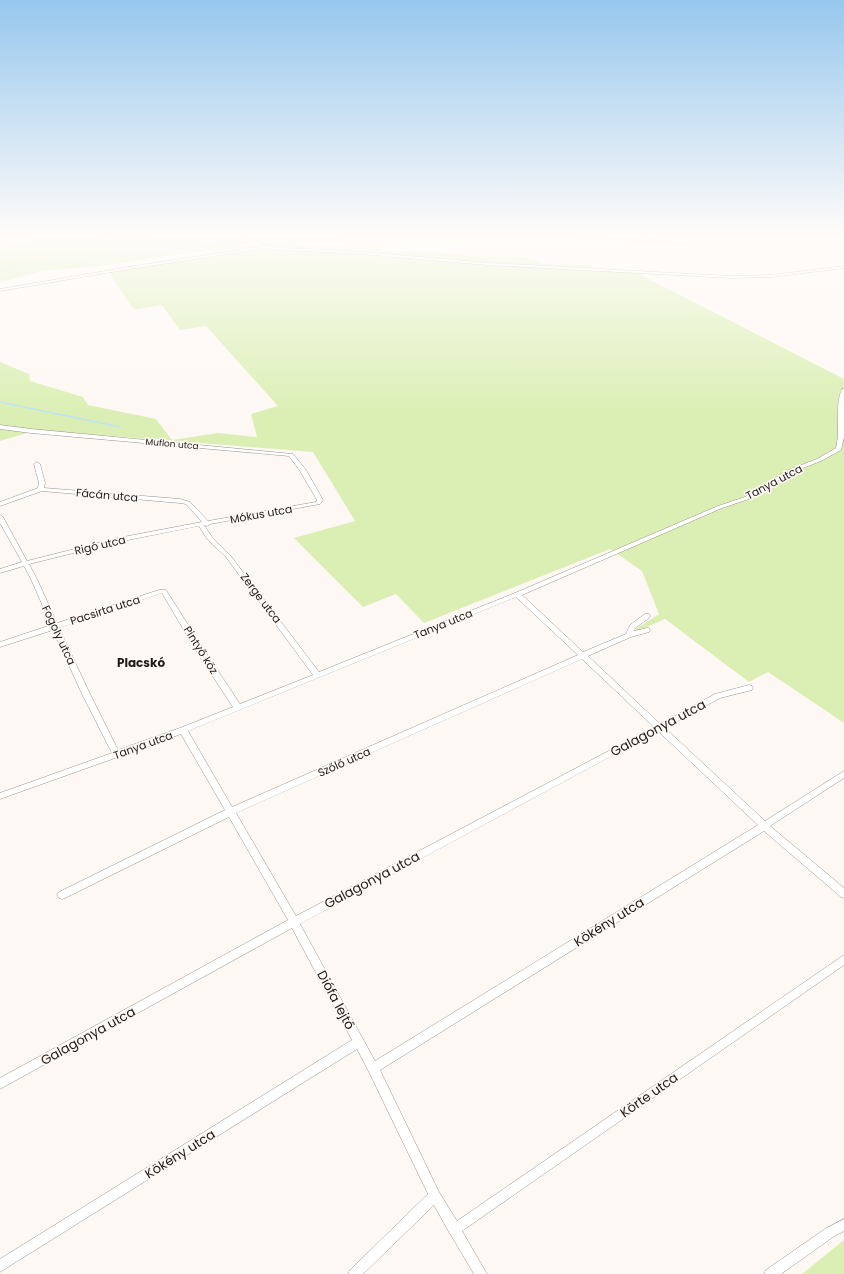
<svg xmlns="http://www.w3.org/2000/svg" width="844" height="1274" font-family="Poppins,sans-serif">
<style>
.green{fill:#dbefb4;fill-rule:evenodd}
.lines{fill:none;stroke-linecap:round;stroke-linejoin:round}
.stream-far1{stroke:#bde4f7;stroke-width:1}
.stream{stroke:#bde4f7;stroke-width:1.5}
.minor-casing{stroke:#9c928b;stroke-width:1}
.minor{fill:#fff;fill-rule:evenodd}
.labels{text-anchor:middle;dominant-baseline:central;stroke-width:3.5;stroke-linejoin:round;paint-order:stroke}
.far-street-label{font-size:9px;fill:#1e1a18;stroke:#fef8f4}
.street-label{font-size:11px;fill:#1e1a18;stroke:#fef8f4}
.neighbourhood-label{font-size:12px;font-weight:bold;fill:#1e1a18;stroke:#fef8f4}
.near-street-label{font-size:13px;fill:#1e1a18;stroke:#fef8f4}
</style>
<rect width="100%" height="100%" fill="#fef8f4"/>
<g class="green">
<path d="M 37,234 L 72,234 L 71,235 C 122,246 174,238 226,235 L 236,238 L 245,242 L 239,246 L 269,248 L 247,239 L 262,236 L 297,234 L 390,234 L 343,236 L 338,241 L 296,241 L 294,245 L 319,247 L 382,247 L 382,251 L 425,251 L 469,256 L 523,257 L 538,261 L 542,264 L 591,265 L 595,270 L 637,273 L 844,379 L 844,723 L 768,672 L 749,682 L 665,619 L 640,630 L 634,631 L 637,628 L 659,614 L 642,571 L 610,549 L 424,623 L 396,594 L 363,607 L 294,538 L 355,521 L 313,452 L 37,430 L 0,441 L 0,362 L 29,374 L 30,381 L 83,397 L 88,405 L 156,419 L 172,440 L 218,433 L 257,437 L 251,414 L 278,406 L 206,326 L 180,330 L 162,305 L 134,310 L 107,270 L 208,254 L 214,252 L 215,251 L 207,250 L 108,265 L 43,271 L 0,282 L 0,248 L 37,239 L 39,236 ZM 309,249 L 419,258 L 300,250 Z"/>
<polygon points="540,234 600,234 649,241 648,239 671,240 686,246 614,240 548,237"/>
<polygon points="844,1240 844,1274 802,1274"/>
</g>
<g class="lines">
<g class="stream-far1">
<polyline points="576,234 640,241"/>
<polyline points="254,242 338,234"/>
<polyline points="645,242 651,242"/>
<polyline points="654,243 844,241"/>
<polyline points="0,271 123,254 249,243"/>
</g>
<polyline class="stream" points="0,402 120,427"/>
<defs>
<g id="minor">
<polygon points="70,234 123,239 231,234 263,245 277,248 350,251 488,263 730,276 772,275 844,266 844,268 772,277 730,278 488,265 350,253 277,250 266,248 129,269 0,291 0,289 129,267 260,247 229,236 123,241 91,239"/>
<path d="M 842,389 L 844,389 L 844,437 L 841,450 L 821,461 L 790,473 L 749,499 L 722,508 L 522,595 L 583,652 L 626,634 L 630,625 L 645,614 L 649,614 L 650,616 L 649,618 L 635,628 L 634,631 L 647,628 L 649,628 L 650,630 L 649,632 L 631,637 L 588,656 L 660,724 L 715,694 L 749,685 L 752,686 L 753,688 L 752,690 L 720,698 L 665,728 L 765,821 L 844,771 L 844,778 L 770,826 L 844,888 L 844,898 L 841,897 L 764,831 L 380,1070 L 439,1192 L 457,1221 L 844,955 L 844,965 L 462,1231 L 487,1274 L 474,1274 L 451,1235 L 450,1234 L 434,1205 L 363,1274 L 348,1274 L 350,1270 L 428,1194 L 369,1072 L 357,1049 L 0,1272 L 0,1259 L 352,1040 L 292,928 L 0,1089 L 0,1078 L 288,920 L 229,817 L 65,898 L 62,899 L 59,898 L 57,895 L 59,892 L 225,810 L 181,734 L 121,756 L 120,757 L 115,758 L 0,799 L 0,793 L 112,753 L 82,694 L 53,630 L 0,647 L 0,642 L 51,625 L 31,579 L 24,566 L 0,573 L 0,569 L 22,562 L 0,523 L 0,515 L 3,517 L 27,561 L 118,538 L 202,522 L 186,504 L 180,503 L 42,491 L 0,506 L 0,502 L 38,488 L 39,483 L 34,464 L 37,462 L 40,464 L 45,483 L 44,488 L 180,499 L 190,502 L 208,521 L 316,502 L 317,500 L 300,471 L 289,456 L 31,433 L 0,429 L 0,425 L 31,429 L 293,454 L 306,470 L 323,500 L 320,504 L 210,524 L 207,526 L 204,525 L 212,537 L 230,555 L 319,672 L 515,593 L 718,506 L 745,497 L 786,471 L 817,459 L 836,448 C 841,429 834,407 842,389 ZM 199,526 L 207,539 L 226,557 L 313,675 L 240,704 L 204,650 L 166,590 L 159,590 L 57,623 L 37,579 L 29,564 L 118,542 ZM 162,593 L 198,654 L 233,707 L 180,728 L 118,750 L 90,694 L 59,628 ZM 516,597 L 578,655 L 232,807 L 188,731 ZM 582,659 L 654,727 L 296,916 L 236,813 ZM 658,731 L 758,825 L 375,1061 L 300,924 Z"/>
<polygon points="844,1219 844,1231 833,1237 781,1274 764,1274 766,1270 825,1229"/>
</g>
</defs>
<use href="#minor" class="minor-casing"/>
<use href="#minor" class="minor"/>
</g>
<linearGradient id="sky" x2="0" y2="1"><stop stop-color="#97c7ee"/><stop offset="0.57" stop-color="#fffcfa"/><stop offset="1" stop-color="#fffcfa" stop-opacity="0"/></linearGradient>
<rect width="844" height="413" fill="url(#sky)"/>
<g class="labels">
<g class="far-street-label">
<text transform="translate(172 444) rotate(5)">Muflon utca</text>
</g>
<g class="street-label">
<text transform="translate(774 482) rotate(-28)">Tanya utca</text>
<text transform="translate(107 495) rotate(5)">Fácán utca</text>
<text transform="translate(261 514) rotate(-10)">Mókus utca</text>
<text transform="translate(100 545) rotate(-13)">Rigó utca</text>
<text transform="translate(261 598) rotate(53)">Zerge utca</text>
<text transform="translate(105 610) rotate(-18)">Pacsirta utca</text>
<text transform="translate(443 624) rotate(-22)">Tanya utca</text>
<text transform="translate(59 635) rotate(65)">Fogoly utca</text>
<text transform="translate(201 650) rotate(58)">Pintyő köz</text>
<text transform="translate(143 745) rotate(-20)">Tanya utca</text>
<text transform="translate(344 762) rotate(-24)">Szőlő utca</text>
</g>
<g class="neighbourhood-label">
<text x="141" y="662">Placskó</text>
</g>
<g class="near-street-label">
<text transform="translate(658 728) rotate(-28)">Galagonya utca</text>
<text transform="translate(372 880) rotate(-28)">Galagonya utca</text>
<text transform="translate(609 922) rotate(-32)">Kökény utca</text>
<text transform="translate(336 1000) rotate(62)">Diófa lejtő</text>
<text transform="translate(88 1036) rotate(-29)">Galagonya utca</text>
<text transform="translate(649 1095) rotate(-35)">Körte utca</text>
<text transform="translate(180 1154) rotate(-32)">Kökény utca</text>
</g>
</g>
</svg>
